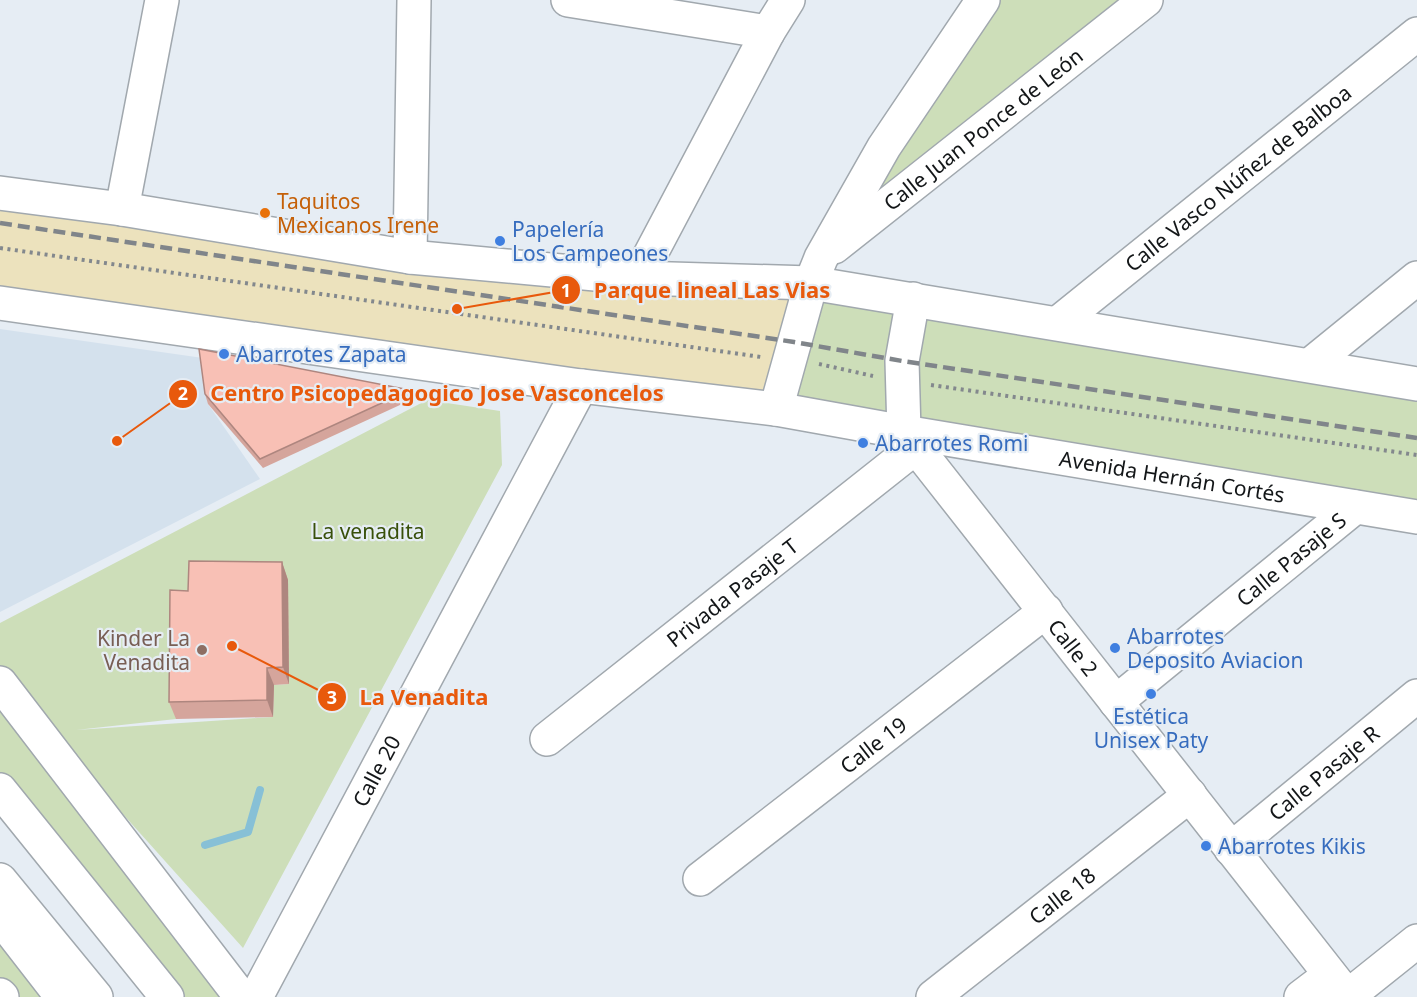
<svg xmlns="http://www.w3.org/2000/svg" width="1417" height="997" font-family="'Noto Sans',sans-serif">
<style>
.built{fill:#d4e1ed}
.green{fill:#cddeb9;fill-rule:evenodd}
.sand{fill:#ece2bd}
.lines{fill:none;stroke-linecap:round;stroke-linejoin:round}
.stream{stroke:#87c0d6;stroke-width:8}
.minor-casing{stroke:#a1a8ae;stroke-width:36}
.major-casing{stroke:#a1a8ae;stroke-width:36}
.path{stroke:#83888d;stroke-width:4;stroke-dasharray:3 4.5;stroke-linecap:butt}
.minor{stroke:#fff;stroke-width:33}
.major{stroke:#fff;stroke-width:33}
.rail{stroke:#80858a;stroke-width:4.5;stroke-dasharray:12 6;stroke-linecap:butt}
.wall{fill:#d5a59c}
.shaded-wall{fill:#ae867f}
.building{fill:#f8c0b5;stroke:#ae867f;stroke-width:1.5}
.food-dot{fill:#e8710a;stroke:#e6edf4;stroke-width:2}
.shop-dot{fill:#3f7fe0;stroke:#e6edf4;stroke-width:2}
.education-dot{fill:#8d6e63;stroke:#e6edf4;stroke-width:2}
.labels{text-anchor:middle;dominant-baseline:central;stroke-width:4.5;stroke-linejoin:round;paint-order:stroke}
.street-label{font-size:21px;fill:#131618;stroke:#e6edf4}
.food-label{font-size:21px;fill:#c56008;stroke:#e6edf4;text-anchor:start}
.shop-label{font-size:21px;fill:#366cbe;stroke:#e6edf4;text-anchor:start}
.park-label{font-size:21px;fill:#38500a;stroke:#e6edf4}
.education-label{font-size:21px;fill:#785e54;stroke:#e6edf4;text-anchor:end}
.leader{fill:none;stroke:#e8590c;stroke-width:2}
.callout-dot{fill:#e8590c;stroke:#e6edf4;stroke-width:2}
.mark-label{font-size:18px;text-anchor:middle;font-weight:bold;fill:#fff}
.callout-label{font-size:22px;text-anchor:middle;font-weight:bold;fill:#e8590c;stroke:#e6edf4;stroke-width:4.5;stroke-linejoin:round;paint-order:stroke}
</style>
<rect width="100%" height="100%" fill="#e6edf4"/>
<polygon class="built" points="0,329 203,358 208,404 260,479 0,612"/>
<g class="green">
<polygon points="996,0 1127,0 867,200"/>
<polygon points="817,294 901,307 893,421 787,402"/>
<polygon points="921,312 1417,386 1417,508 913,423"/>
<path d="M 427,400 L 500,411 L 502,465 L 243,948 L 0,677 L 0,623 ZM 176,607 L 194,609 L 289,684 L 274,685 L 273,717 L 76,730 L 176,719 Z"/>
<polygon points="0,703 240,997 177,997 0,786"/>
<polygon points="0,942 44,997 0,997"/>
</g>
<polygon class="sand" points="0,201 799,291 769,399 0,292"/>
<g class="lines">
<polyline class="stream" points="205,845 248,832 260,790"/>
<defs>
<g id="minor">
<polyline points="568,0 768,32"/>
<polyline points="122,209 162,0"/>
<path id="s1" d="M 834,247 L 1146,0"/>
<polyline points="410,257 414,0"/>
<polyline points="638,278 768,32 788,0"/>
<path id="s2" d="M 913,299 L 902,361 L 904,432 L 1348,997"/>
<path id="s3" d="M 1058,323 L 1417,34"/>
<polyline points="1310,365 1417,278"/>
<polyline points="776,409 811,283 821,258 884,147 983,0"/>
<polyline points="0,683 241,997"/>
<path id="s4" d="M 1116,702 L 1355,507"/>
<path id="s5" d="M 547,739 L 916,447"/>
<path id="s6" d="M 1231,849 L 1417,696"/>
<path id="s7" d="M 700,879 L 1046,611"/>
<polyline points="0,917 62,997"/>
<polyline points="0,995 2,997"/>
<path id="s8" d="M 256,997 L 581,386"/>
<path id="s9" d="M 933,997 L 1190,795"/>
<polyline points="1301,997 1330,975"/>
<polyline points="1347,997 1417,941"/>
</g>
<g id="major">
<polyline points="0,193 122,209 410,257 638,278 811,283 1417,384"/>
<path id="s10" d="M 0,303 L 581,386 L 776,409 L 904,432 L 1417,517"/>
<polyline points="0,790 167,997"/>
<polyline points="0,880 96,997"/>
</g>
</defs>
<use href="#minor" class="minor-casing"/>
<use href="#major" class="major-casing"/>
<g class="path">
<polyline points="0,248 761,357"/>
<polyline points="819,364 873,376"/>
<polyline points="931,385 1417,455"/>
</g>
<use href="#minor" class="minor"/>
<use href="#major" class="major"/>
<polyline class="rail" points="0,223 794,342 902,361 1417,438"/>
</g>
<g class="wall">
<polygon points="410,390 413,399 263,468 208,404 205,394"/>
<polygon points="282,562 288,580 289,684 274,685 273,717 176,719 169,702 188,591"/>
</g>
<g class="shaded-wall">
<polygon points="282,562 288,580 289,684 283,667"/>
<polygon points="267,668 274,685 273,717 267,700"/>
</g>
<g class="building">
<polygon points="199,349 410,390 260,459 205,394"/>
<polygon points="189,561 282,562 283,667 267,668 267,700 169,702 170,590 188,591"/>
</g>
<circle class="food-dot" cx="265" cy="213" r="6"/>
<g class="shop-dot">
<circle cx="500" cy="241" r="6"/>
<circle cx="224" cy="354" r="6"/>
<circle cx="863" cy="443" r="6"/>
<circle cx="1115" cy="648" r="6"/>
<circle cx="1151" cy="694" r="6"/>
<circle cx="1206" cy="846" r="6"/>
</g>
<circle class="education-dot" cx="202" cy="650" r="6"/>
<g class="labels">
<g class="street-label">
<text stroke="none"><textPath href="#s1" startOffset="190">Calle Juan Ponce de León</textPath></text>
<text stroke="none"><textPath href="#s3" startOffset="231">Calle Vasco Núñez de Balboa</textPath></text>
<text stroke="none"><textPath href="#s10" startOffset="1185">Avenida Hernán Cortés</textPath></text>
<text stroke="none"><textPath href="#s4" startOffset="226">Calle Pasaje S</textPath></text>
<text stroke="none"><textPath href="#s5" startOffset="236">Privada Pasaje T</textPath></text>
<text stroke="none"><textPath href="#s2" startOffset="408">Calle 2</textPath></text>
<text stroke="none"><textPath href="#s7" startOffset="219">Calle 19</textPath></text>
<text stroke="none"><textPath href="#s8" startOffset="256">Calle 20</textPath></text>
<text stroke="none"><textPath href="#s6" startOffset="120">Calle Pasaje R</textPath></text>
<text stroke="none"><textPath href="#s9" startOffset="164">Calle 18</textPath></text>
</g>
<g class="food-label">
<text x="277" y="201">Taquitos<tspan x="277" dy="24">Mexicanos Irene</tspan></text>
</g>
<g class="shop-label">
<text x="512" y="229">Papelería<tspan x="512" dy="24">Los Campeones</tspan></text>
<text x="236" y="354">Abarrotes Zapata</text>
<text x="875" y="443">Abarrotes Romi</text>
<text x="1127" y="636">Abarrotes<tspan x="1127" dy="24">Deposito Aviacion</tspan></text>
<text x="1151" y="716" text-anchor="middle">Estética<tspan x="1151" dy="24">Unisex Paty</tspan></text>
<text x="1218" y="846">Abarrotes Kikis</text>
</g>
<g class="park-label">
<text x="368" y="531">La venadita</text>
</g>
<g class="education-label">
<text x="190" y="638">Kinder La<tspan x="190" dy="24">Venadita</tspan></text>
</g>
</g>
<path class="leader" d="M457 309L566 290M117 441L183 394M232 646L332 697"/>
<g class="callout-dot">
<circle cx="457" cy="309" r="6"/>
<circle cx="117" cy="441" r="6"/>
<circle cx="232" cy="646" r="6"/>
<circle cx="566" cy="290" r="15"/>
<circle cx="183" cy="394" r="15"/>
<circle cx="332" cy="697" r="15"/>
</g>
<g class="mark-label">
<text x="566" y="297">1</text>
<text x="183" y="400">2</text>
<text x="332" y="704">3</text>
</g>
<g class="callout-label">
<text x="712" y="298">Parque lineal Las Vias</text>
<text x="437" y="401">Centro Psicopedagogico Jose Vasconcelos</text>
<text x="424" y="705">La Venadita</text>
</g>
</svg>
